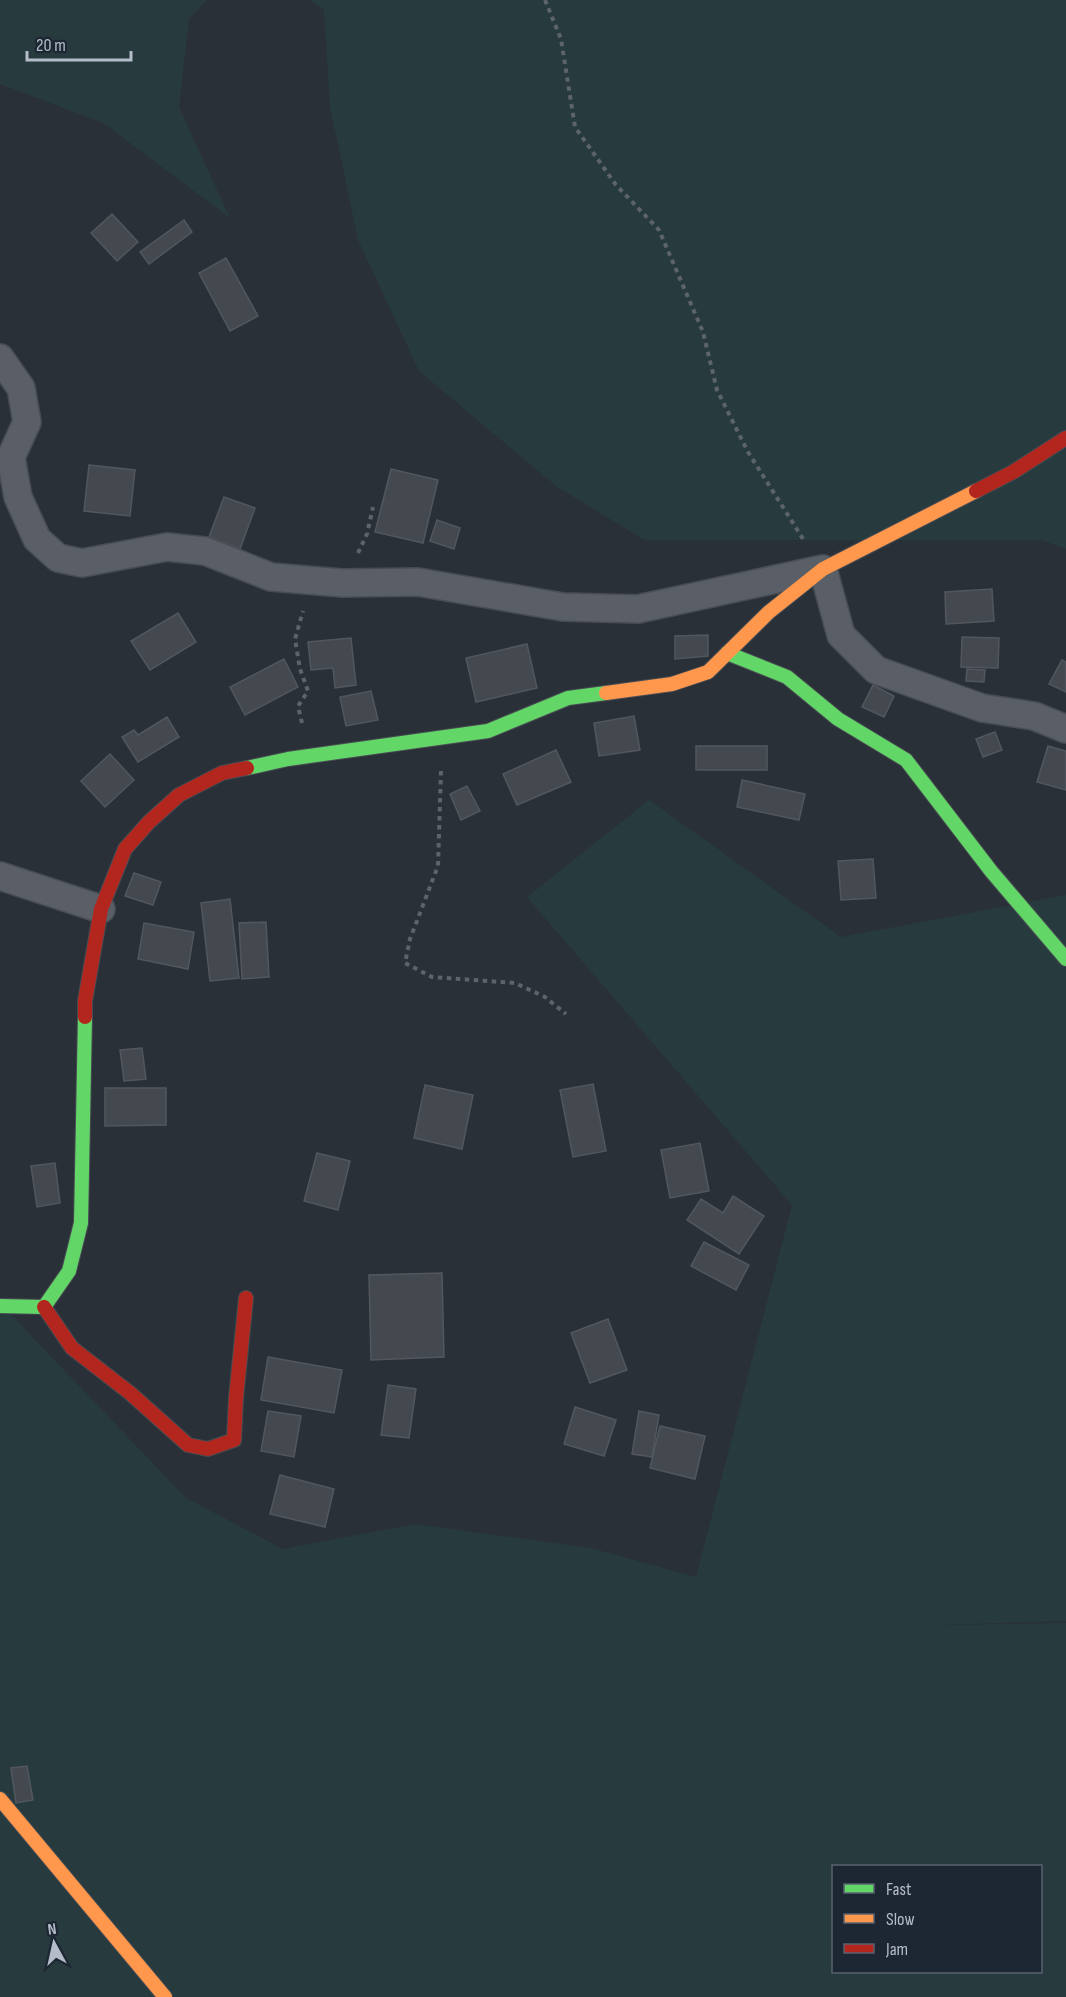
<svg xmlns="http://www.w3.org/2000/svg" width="1066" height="1997" font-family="'Sofia Sans Condensed',sans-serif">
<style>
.green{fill:#273a3e;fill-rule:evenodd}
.building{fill:#444950;stroke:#52575f;stroke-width:1.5}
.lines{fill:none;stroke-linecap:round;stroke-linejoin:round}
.street-casing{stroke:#484c53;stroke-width:30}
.fast-casing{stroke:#484c53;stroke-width:16}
.slow-casing{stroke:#484c53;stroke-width:16}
.jam-casing{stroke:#484c53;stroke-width:16}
.path{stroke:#5d636a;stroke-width:4;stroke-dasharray:4.5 4.5;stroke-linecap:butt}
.street{stroke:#5a5e66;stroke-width:27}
.fast{stroke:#63d668;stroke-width:14}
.slow{stroke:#ff974d;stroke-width:14}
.jam{stroke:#b3261e;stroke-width:14}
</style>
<rect width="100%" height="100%" fill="#2a3038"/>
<g class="green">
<polygon points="0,0 207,0 189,19 179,107 230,218 103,123 0,84"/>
<polygon points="310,0 1066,0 1066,549 1042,540 644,540 556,486 419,371 358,240 330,107 324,10"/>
<path d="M 649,800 L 841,937 L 1066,895 L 1066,1621 L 940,1625 L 1066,1623 L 1066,1997 L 0,1997 L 0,1303 L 186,1498 L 283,1549 L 415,1524 L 591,1548 L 696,1577 L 792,1205 L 527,897 ZM 834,1866 L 1040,1866 L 1040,1972 L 834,1972 Z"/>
</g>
<g class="building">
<polygon points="112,214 138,242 117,261 91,233"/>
<polygon points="184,220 192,232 149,264 140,252"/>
<polygon points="226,258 258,316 230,331 199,273"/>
<polygon points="89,465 135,470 130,516 84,511"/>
<polygon points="391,469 438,480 423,543 375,532"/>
<polygon points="224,497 255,508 240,549 209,537"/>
<polygon points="437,520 460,528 454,549 430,541"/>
<polygon points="992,589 994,621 946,624 945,592"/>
<polygon points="178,613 196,642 150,670 131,641"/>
<polygon points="708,635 708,656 675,659 675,636"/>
<polygon points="962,637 999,638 998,668 961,667"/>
<polygon points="351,638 356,685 335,688 333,668 311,670 308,642"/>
<polygon points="527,644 537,688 476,702 466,658"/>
<polygon points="284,659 298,687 245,715 230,687"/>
<polygon points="1062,660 1066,662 1066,692 1049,684"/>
<polygon points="967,669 985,670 984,682 966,681"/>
<polygon points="873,685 894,696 884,717 862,707"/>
<polygon points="371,691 378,720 346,726 340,697"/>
<polygon points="634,716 640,750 599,756 594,723"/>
<polygon points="167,717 179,737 138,762 122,737 134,730 138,735"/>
<polygon points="995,732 1002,750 983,757 976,739"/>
<rect x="696" y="746" width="71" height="24"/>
<polygon points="1048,746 1066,751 1066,790 1037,782"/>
<polygon points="556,750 571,782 517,805 503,774"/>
<polygon points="110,754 134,780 105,807 81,781"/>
<polygon points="742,780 805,794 799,820 737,807"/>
<polygon points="467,786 480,811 461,820 450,794"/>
<polygon points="873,859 876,898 841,900 838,861"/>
<polygon points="134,873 161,882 153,905 125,896"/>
<polygon points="230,899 239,978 210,981 201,903"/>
<polygon points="266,922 269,977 242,979 239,923"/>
<polygon points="144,923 194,932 188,969 138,959"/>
<polygon points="142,1048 146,1079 124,1081 120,1050"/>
<polygon points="593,1084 606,1151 573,1157 560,1090"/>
<polygon points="425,1085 473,1095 462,1149 414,1138"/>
<polygon points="105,1088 166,1088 166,1125 105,1126"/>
<polygon points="700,1143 709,1191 670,1198 661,1150"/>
<polygon points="317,1153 350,1161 338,1210 304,1201"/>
<polygon points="55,1163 60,1203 37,1207 31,1166"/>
<polygon points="733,1196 764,1216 739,1254 687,1220 701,1199 723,1213"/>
<polygon points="704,1242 749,1265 736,1290 691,1266"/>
<polygon points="442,1273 444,1357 371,1360 369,1275"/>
<polygon points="608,1319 627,1370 590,1383 571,1333"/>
<polygon points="268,1357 342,1370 334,1413 261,1400"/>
<polygon points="388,1385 416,1389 409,1438 381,1435"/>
<polygon points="575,1407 616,1420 604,1456 564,1444"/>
<polygon points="268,1411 301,1416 294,1457 261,1451"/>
<polygon points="639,1411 659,1415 652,1457 632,1454"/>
<polygon points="660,1426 705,1436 695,1479 650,1468"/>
<polygon points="280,1475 334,1489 325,1527 270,1514"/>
<polygon points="27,1766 33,1800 16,1803 11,1768"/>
</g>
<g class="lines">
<defs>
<g id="street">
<polyline points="0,358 21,388 27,422 11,457 18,497 37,539 58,558 82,563 167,547 205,551 271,577 342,583 418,582 563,607 638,609 823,569 841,635 876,670 982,708 1034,716 1066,729"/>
<polyline points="0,876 101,909"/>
</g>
<g id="fast">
<polyline points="727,653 787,677 838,719 906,760 991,871 1066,959"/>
<polyline points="247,768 288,759 488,731 568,698 606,693"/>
<polyline points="0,1306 44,1307 69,1271 81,1223 85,1017"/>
</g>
<g id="slow">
<polyline points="606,693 672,684 708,672 769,612 823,569 976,491"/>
<polyline points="0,1799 165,1997"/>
</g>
<g id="jam">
<polyline points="976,491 1013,472 1066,438"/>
<polyline points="85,1017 85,1001 101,909 125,849 149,822 179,795 222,773 247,768"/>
<polyline points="44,1307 72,1348 130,1393 188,1445 208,1449 234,1440 236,1398 246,1298"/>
</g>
</defs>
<use href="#street" class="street-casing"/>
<use href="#fast" class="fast-casing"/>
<use href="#slow" class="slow-casing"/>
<use href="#jam" class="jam-casing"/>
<g class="path">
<polyline points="545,0 561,39 575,127 616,185 659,230 703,332 717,390 748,452 805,542"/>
<polyline points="358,553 367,534 373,507"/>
<polyline points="302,723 298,706 308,691 300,669 295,639 303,611"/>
<polyline points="441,771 438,866 410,939 405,963 432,977 515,983 545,997 566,1014"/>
</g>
<use href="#street" class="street"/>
<use href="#fast" class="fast"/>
<use href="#slow" class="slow"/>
<use href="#jam" class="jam"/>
</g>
<rect x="832" y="1865" width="210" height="108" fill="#1d2633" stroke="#59626f" stroke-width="1.5"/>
<rect x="844" y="1884" width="30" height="9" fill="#63d668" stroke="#59626f" stroke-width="1.5"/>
<text x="886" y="1895" font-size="18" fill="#b4bcc9">Fast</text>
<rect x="844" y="1914" width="30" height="9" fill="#ff974d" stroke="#59626f" stroke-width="1.5"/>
<text x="886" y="1925" font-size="18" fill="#b4bcc9">Slow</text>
<rect x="844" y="1944" width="30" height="9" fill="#b3261e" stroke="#59626f" stroke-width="1.5"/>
<text x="886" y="1955" font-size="18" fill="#b4bcc9">Jam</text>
<g transform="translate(54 1943) rotate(352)" stroke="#1d2633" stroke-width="4.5" paint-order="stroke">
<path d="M0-4.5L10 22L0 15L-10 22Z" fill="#b4bcc9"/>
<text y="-9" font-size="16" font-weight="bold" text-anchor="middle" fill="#b4bcc9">N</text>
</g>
<path d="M27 51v9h104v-9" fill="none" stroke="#b4bcc9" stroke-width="3"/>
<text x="36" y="51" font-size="18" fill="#b4bcc9" stroke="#1d2633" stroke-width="4.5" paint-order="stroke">20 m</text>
</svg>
